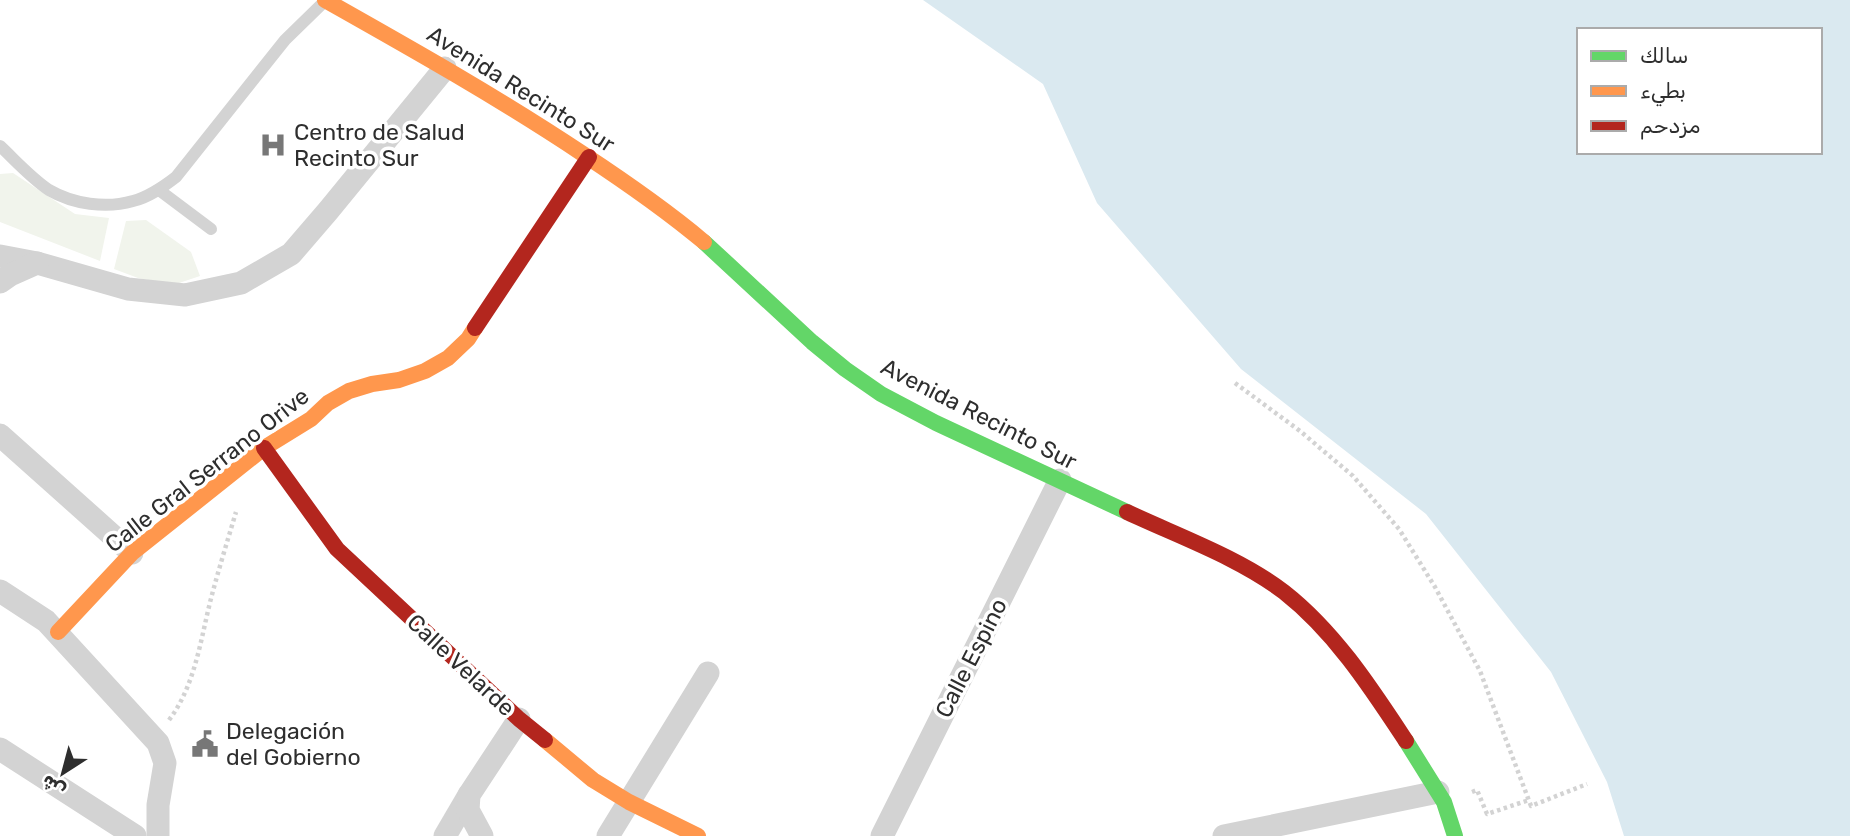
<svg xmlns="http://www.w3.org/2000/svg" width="1850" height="836" font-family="Rubik,'Noto Naskh Arabic',sans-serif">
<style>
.green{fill:#f1f4ec}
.water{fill:#dae9f0;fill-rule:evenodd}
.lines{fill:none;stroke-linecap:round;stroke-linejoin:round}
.path{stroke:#d3d3d3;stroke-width:4.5;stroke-dasharray:3.5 3.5;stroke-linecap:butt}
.lane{stroke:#d3d3d3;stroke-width:12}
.street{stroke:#d3d3d3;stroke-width:23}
.fast{stroke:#63d668;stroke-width:16}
.slow{stroke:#ff974d;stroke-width:16}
.jam{stroke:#b3261e;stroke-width:16}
.labels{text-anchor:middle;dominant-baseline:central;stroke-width:7;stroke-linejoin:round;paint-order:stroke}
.street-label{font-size:23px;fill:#2e2e2e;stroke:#fff}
.poi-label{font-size:23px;fill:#2e2e2e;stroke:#fff;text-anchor:start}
</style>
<rect width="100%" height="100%" fill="#fff"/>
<g class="green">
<polygon points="13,173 75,214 109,218 100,261 0,222 0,174"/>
<polygon points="146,220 191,252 200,276 173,285 138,278 114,269 126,221"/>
</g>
<path class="water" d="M 923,0 L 1850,0 L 1850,836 L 1624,836 L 1607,782 L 1551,672 L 1426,514 L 1241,369 L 1097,203 L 1043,84 ZM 1579,30 L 1820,30 L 1820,152 L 1579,152 Z"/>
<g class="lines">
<g class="path">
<polyline points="1235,383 1300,431 1353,476 1399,529 1435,587 1480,671 1531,806 1587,784"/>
<path d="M 169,720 C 197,683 201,634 213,591 C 220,565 228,539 236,512"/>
<polyline points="1472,792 1477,790 1487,814 1529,800"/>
</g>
<g class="lane">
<path d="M 0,146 C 15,160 31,178 49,190 C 73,204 106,209 133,201 C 149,197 163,187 176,177 L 285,40 L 325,1"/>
<polyline points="159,190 211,229"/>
</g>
<g class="street">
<polyline points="0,256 37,263 128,289 185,295 241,283 291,254 328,211 445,68"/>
<polyline points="0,282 10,275 37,263"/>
<polyline points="0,435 132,553"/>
<polyline points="0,591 46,621 158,743 165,763 158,805 158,836"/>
<polyline points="0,749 135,836"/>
<polyline points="445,836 469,795"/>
<polyline points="482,836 468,810 469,795 519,719"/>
<polyline points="608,836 708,673"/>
<polyline points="882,836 1060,480"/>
<polyline points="1224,836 1438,792"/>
</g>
<g class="fast">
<polyline points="704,242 812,342 845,369 881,394 936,423 1127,512"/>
<polyline points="1406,741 1444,802 1455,836"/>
</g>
<g class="slow">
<path d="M 325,0 C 412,49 499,98 583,154 C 624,181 666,210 704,242"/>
<polyline points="58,632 132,553 264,448 311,419 328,403 349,391 372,384 399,380 425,371 448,358 468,339 475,328"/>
<polyline points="545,740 593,780 629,802 698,836"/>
</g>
<g class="jam">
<polyline points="475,328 589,157"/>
<polyline points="264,448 337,549 519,719 545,740"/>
<path d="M 1127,512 C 1178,536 1240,558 1284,592 C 1335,632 1371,688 1406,741"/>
</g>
</g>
<defs>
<symbol id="hospital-bare" viewBox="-9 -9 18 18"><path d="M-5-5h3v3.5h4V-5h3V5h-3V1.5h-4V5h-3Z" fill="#777" stroke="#fff" stroke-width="2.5" paint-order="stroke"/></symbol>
<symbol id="civic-bare" viewBox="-9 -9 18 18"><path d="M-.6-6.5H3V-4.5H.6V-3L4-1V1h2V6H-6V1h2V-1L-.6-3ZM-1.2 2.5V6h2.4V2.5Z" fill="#777" stroke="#fff" stroke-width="2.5" paint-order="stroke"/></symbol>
</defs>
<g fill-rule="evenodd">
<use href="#hospital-bare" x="254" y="126" width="38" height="38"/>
<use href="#civic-bare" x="186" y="725" width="38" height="38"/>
</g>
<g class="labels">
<g class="street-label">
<text transform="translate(521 89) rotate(32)">Avenida Recinto Sur</text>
<text transform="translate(979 414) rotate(27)">Avenida Recinto Sur</text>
<text transform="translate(207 470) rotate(-38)">Calle Gral Serrano Orive</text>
<text transform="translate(971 658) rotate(-63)">Calle Espino</text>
<text transform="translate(461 665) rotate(43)">Calle Velarde</text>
</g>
<g class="poi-label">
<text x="294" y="132">Centro de Salud<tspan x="294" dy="26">Recinto Sur</tspan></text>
<text x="226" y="731">Delegación<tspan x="226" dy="26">del Gobierno</tspan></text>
</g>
</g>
<rect x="1577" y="28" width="245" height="126" fill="#ffffff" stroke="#ababab" stroke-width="2"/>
<rect x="1591" y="51" width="35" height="10" fill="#63d668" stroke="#ababab" stroke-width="2"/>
<text x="1640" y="63" font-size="21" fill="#2e2e2e">سالك</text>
<rect x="1591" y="86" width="35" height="10" fill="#ff974d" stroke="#ababab" stroke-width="2"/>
<text x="1640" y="98" font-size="21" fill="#2e2e2e">بطيء</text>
<rect x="1591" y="121" width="35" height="10" fill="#b3261e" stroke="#ababab" stroke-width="2"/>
<text x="1640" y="133" font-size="21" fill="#2e2e2e">مزدحم</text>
<g transform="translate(63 773) rotate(216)" stroke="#ffffff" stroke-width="5" paint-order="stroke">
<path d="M0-5L12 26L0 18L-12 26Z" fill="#2e2e2e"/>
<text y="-10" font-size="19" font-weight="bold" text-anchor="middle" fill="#2e2e2e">ش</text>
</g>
</svg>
